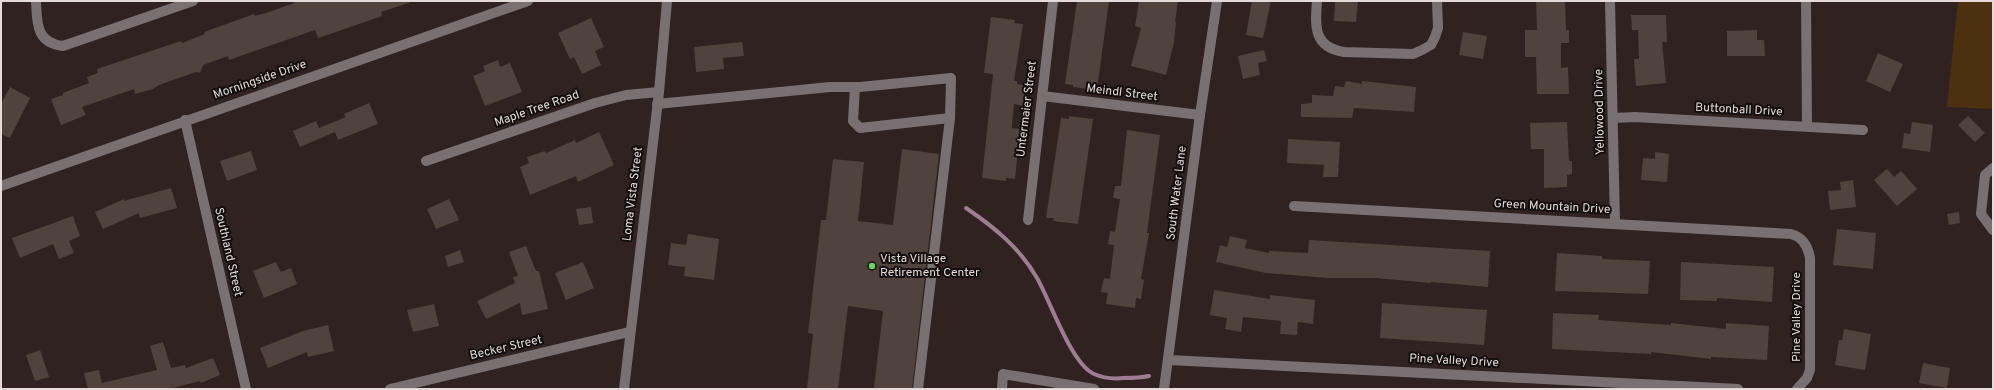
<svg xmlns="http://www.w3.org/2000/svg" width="1994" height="390" font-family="Overpass,sans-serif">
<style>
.green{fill:#4b310f}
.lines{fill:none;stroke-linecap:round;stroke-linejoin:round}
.stream{stroke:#a07c94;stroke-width:4}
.building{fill:#50423c}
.minor{stroke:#787072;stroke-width:10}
.poi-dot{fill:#6ed360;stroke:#130d0d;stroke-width:1.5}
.labels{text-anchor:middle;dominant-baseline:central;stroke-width:4;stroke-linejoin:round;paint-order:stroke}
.street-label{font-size:12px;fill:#e4dad9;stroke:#130d0d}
.poi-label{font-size:12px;fill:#e4dad9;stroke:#130d0d;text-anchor:start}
</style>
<rect width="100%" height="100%" fill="#302221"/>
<polygon class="green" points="1958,1 1993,1 1993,109 1947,107"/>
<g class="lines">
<path class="stream" d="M 966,208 C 994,227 1020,248 1037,278 C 1050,300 1071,364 1094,374 C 1103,378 1115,379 1124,378 C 1133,378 1140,378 1149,376"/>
</g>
<g class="building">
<polygon points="293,1 409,1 409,3 381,12 382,16 333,33 318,38 315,30 229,60 228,56 203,65 200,73 196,72 159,85 153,89 135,94 134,89 82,107 86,115 61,125 51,99 63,95 63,93 89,83 87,77 98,73 97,69 181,41 182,43 205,34 204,32 254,14 255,16 269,12 294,3"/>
<polygon points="1077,1 1109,1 1097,90 1073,87 1073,85 1065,84"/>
<polygon points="1139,1 1178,1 1175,22 1176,22 1174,42 1166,75 1131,66 1141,28 1135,26"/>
<polygon points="1252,1 1271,1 1263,38 1246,35"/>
<polygon points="1335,1 1358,1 1356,22 1334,21"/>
<polygon points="1536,1 1565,1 1566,30 1569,30 1569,43 1561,43 1561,68 1568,67 1569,94 1537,94 1536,57 1525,57 1525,30 1537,30"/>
<polygon points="1631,15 1666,15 1667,42 1662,42 1666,83 1636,86 1634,59 1639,59 1638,30 1632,30"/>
<polygon points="991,17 1015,20 1014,23 1023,24 1014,81 1017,81 1017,84 1026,86 1023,106 1014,104 1012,125 1012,128 1020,129 1015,179 1006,178 1006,181 982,178 993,74 984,73"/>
<polygon points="591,18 604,47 595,51 601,65 582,74 574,57 570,59 558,33"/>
<polygon points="1757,30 1757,40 1764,40 1765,56 1727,56 1727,31"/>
<polygon points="1463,32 1487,36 1483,59 1459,55"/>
<polygon points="742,42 744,56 723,58 724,69 696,72 694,47"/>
<polygon points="1264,50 1267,61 1258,63 1260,75 1243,79 1238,56"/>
<polygon points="1878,53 1903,64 1890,92 1866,81"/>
<polygon points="498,60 500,67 510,63 522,92 485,106 473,76 485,71 483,66"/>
<polygon points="1346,81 1362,84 1362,81 1416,87 1414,112 1354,108 1352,118 1301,117 1301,104 1312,103 1312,95 1333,96 1335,86 1344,87"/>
<polygon points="10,87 30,98 10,138 1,134 1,104"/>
<polygon points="369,103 378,124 338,140 335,132 300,147 293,131 316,121 319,128 346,117 344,114"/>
<polygon points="1069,116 1093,119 1078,224 1053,221 1054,218 1046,218 1061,118 1069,119"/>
<polygon points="1968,116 1985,133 1975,142 1958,125"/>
<polygon points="1567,122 1569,161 1572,161 1572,174 1567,175 1567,187 1544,188 1544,149 1531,149 1530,123"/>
<polygon points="1912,122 1933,125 1930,152 1902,148 1904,133 1910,134"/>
<polygon points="1127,130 1160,135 1147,233 1149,233 1141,279 1144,280 1141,299 1136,298 1135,308 1106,304 1108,293 1101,292 1104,278 1110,279 1114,245 1108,244 1110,231 1115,232 1120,199 1113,198 1115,186 1121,186"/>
<polygon points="599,132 614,165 578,182 576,176 530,195 520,167 529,163 527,157 545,151 546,153 575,140 576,143"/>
<polygon points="1288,139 1340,142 1338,177 1323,177 1324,165 1287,163"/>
<polygon points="902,149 939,154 912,389 874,388 883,311 848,306 838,389 807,389 813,334 808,333 821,220 826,220 833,159 864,162 858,221 893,225"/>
<polygon points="251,151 257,170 227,181 220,161"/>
<polygon points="1655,152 1669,154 1667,182 1641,180 1643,158 1655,159"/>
<polygon points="1887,169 1894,177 1901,171 1917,189 1897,206 1874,180"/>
<polygon points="1853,180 1856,207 1830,210 1828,191 1841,190 1840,182"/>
<polygon points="171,188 177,208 140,218 139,213 103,229 95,212 124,199 124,201"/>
<polygon points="449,199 459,220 436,229 427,209"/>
<polygon points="591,207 593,223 579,225 576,209"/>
<polygon points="1959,212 1960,223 1949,225 1947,214"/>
<polygon points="73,216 80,236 69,241 74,253 59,259 53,244 20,258 12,238"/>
<polygon points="1837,229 1876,233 1873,269 1833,265"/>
<polygon points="688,234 719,239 714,280 684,276 685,267 668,265 671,243 686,245"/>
<polygon points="1230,236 1247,240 1245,248 1269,253 1269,251 1308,253 1309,240 1490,251 1488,287 1431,282 1431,283 1376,278 1328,278 1266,273 1216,262 1220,245 1227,247"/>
<polygon points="526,246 536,271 539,271 548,309 522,315 520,303 486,319 477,301 515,283 513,277 518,276 509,252"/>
<polygon points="460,250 464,262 448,267 445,256"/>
<polygon points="1557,253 1602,256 1602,259 1650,261 1648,294 1555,291"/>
<polygon points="276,262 281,272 291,268 297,284 264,298 253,271"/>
<polygon points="583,262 594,288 566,300 555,273"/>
<polygon points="1681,262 1774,267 1772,302 1717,298 1717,301 1680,300"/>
<polygon points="1214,290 1270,299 1270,295 1315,300 1313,324 1298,322 1297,335 1280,334 1281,321 1243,317 1241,332 1225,329 1227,318 1210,315"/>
<polygon points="1382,303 1487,310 1484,345 1380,338"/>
<polygon points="434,304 439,326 413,332 407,310"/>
<polygon points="1553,313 1599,315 1598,320 1671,325 1671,323 1726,329 1726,323 1769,326 1767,360 1711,357 1711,359 1651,352 1651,354 1552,349"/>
<polygon points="328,325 334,351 308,357 307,352 268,368 260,348 303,331"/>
<polygon points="1844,329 1871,334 1865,370 1835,365 1839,340 1842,340"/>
<polygon points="163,342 171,368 185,365 186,368 213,358 220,375 201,383 200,381 169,389 88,389 84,373 99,370 102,383 157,370 150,346"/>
<polygon points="40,350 49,377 35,381 26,355"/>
<polygon points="1923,363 1950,368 1947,388 1919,383"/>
</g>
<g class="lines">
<g class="minor">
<path d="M 36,1 C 37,23 36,43 63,46 L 193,1"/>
<path d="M 1317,1 C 1315,26 1313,47 1344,52 L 1413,54 L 1422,50 L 1431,45 L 1435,37 L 1438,28 L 1437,1"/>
<polyline points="1610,1 1615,223"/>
<polyline points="1806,1 1807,126"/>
<polyline points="855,87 853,121 860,128 950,118"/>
<polyline points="1042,96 1200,115"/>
<polyline points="657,104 830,87 860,87 951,78 950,118 918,389"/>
<polyline points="1613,118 1635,117 1863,130"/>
<polyline points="185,120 246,389"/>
<polyline points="426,161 595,103 626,95 659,92"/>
<polyline points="1993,168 1985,175 1981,214 1993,230"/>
<polyline points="1,186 528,1"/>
<path d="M 1294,206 L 1791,234 C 1803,237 1808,246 1810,258 L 1810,370 L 1807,378 L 1797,389"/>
<polyline points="1028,220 1053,1"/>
<polyline points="1169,360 1738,389"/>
<polyline points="390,389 629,332"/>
<polyline points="624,389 659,92 667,1"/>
<polyline points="1002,389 1003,374 1094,389"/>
<polyline points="1164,389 1200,115 1217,1"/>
</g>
</g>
<circle class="poi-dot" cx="872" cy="266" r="4"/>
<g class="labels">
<g class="street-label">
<text transform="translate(260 80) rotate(-19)">Morningside Drive</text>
<text transform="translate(1122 93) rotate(7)">Meindl Street</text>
<text transform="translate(537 109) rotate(-19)">Maple Tree Road</text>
<text transform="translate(1027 109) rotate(-83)">Untermaier Street</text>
<text transform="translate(1739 110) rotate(3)">Buttonball Drive</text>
<text transform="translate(1600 112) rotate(-91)">Yellowood Drive</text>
<text transform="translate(1177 193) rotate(-83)">South Water Lane</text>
<text transform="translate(633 194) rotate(-83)">Loma Vista Street</text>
<text transform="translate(1552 207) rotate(3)">Green Mountain Drive</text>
<text transform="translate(228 252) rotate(77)">Southland Street</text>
<text transform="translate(1797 317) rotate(-90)">Pine Valley Drive</text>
<text transform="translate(506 348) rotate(-13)">Becker Street</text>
<text transform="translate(1454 361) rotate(3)">Pine Valley Drive</text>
</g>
<g class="poi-label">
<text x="880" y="259">Vista Village<tspan x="880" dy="14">Retirement Center</tspan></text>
</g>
</g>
<rect width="1994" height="390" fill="none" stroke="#e4dad9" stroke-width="4"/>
</svg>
